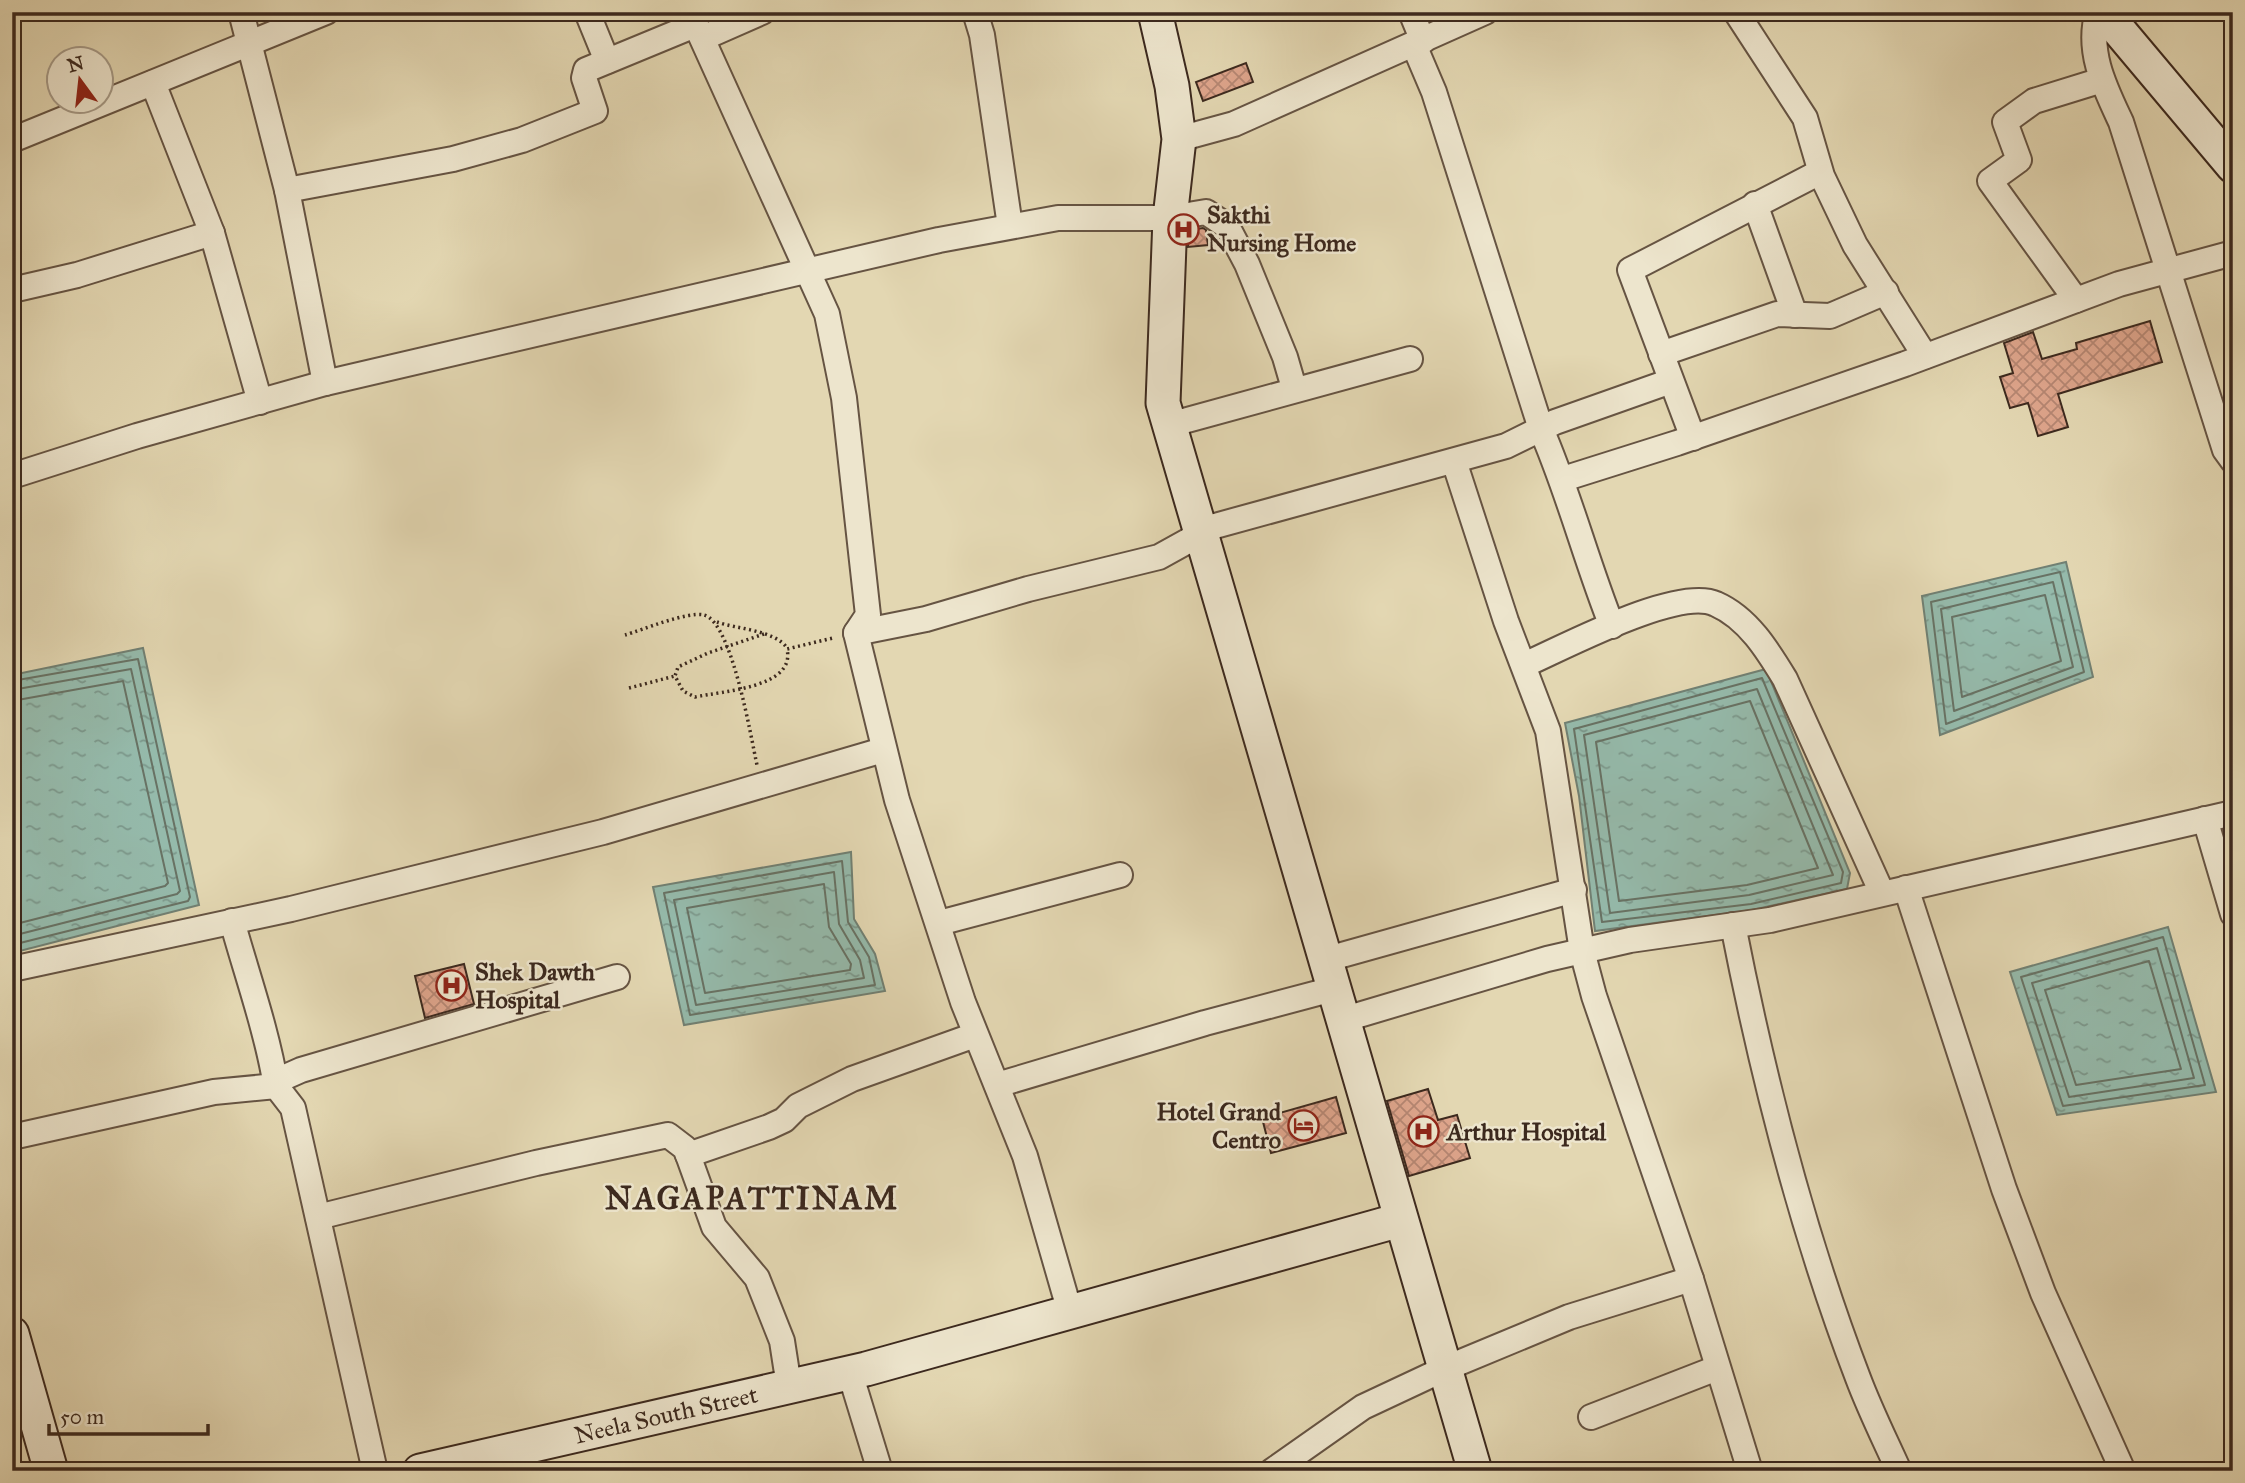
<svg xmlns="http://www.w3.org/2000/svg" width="2245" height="1483" font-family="'IM FELL Great Primer',serif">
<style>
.water{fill:url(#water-ripples);stroke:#718073;stroke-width:2}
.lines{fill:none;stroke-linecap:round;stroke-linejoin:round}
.shore{stroke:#687264;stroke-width:2}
.building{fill:url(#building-cross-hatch);stroke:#3c291e;stroke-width:2}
.street-casing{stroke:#665443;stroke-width:28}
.secondary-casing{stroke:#3c291e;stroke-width:37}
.path{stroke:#3c291e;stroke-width:3.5;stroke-dasharray:2 3.5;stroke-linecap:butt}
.street{stroke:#ede5cd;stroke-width:24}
.secondary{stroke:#ede5cd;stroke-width:33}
.labels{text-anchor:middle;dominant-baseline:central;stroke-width:5;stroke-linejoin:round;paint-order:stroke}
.poi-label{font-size:24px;font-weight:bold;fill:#3c291e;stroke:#ede5cd;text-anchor:start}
.street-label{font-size:24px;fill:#3c291e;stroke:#ede5cd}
.district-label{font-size:32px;font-weight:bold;letter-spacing:2px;fill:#3c291e;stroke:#ede5cd}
</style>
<defs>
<pattern id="water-ripples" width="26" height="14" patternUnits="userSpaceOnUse" patternTransform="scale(1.75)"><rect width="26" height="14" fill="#95baab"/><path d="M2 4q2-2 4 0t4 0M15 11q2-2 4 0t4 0" fill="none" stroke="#7b978b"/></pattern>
<pattern id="building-cross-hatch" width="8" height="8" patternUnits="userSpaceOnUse" patternTransform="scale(1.75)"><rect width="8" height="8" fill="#dea58c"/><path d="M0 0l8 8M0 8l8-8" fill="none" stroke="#b58672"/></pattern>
</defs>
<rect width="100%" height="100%" fill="#e3d7b2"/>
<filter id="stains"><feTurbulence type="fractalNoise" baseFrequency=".00286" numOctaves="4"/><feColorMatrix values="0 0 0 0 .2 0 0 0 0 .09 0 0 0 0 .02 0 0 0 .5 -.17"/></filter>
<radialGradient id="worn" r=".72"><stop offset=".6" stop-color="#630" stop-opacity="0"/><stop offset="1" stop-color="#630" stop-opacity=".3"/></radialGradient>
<g class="water">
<polygon points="2066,562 2093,677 1940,735 1922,596"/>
<polygon points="143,648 199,905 12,953 12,675"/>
<polygon points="1766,669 1850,873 1847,889 1752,910 1595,931 1579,796 1565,723"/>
<polygon points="851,852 854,919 875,954 885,991 684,1025 653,887"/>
<polygon points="2168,927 2216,1092 2057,1115 2010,972"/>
</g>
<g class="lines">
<g class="shore">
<polygon points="2060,572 2084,672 1946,724 1931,602"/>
<polygon points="2053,582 2073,667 1954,711 1941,609"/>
<polygon points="2045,595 2061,661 1962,697 1952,617"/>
<polygon points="1762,678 1843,872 1841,883 1751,904 1602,922 1574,729"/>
<polyline points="12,681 138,659 190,897 188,901 12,945"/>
<polygon points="1757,689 1833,875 1749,895 1610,913 1584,735"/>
<polyline points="12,690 131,669 180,891 177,894 12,936"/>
<polyline points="12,701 123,681 168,883 165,886 12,925"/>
<polygon points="1750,701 1818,868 1747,885 1619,901 1596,742"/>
<polygon points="842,861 848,922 869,957 875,985 690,1015 664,893"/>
<polygon points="834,872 839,924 860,960 864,978 696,1005 674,900"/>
<polygon points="824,884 829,927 851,964 850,970 705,993 687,908"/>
<polygon points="2163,937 2205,1085 2063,1106 2021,977"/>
<polygon points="2157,948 2194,1078 2069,1097 2032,983"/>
<polygon points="2149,961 2181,1069 2076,1085 2045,990"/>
</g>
</g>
<g class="building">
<polygon points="1246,63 1253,82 1203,101 1196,82"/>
<polygon points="1203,228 1206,230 1208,245 1188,247 1189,230"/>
<polygon points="2150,321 2162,362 2058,394 2068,427 2038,436 2028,403 2010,408 2000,377 2013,373 2004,343 2033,332 2042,359 2077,349 2076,343"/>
<polygon points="464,964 474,1004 425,1018 415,976"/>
<polygon points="1428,1089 1438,1120 1457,1115 1470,1158 1409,1176 1387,1101"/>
<polygon points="1336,1097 1346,1133 1271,1153 1262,1118"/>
</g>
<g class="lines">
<defs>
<g id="street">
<polyline points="241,12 287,190 325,383"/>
<polyline points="587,12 607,61"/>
<polyline points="690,12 827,314 844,398 868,615 856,633 897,800 963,1002 1025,1156 1070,1312"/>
<polyline points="975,12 982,35 1010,226"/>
<polyline points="1411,12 1423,41"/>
<polyline points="1736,12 1805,118 1822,176 1855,245 1925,356"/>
<path d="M 2098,12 C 2086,51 2105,88 2121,122 L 2225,450 L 2233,461"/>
<polyline points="703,38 762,12"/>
<path d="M 1414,45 L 1434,92 L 1541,429 C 1569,493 1586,561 1612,626"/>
<polyline points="153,83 212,233 260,402"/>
<polyline points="1179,139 1234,124 1485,12"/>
<polyline points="12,140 326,12"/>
<polyline points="287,190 453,159 522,140 595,111 584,78 586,70 695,25"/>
<polyline points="1755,204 1795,315"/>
<polyline points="12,290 77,275 212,233"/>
<polyline points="2076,300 1990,181 2019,160 2005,122 2034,101 2102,80"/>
<polyline points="1661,354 1777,314 1830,316 1886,292"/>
<polyline points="1169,425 1410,359"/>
<polyline points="1693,438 1630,270 1820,172"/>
<polyline points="1454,461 1506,621 1548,731 1582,951 1594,996 1691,1279 1750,1471"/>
<polyline points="12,476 137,436 325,383 939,240 1058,218 1170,218 1206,212 1227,226 1247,264 1285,357 1294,388"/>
<polyline points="1563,479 1677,443 1905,364 2119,284 2233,253"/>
<polyline points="856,633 926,619 1028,589 1159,557 1215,526 1506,446 1555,422 1671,381"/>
<path d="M 1524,665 C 1563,648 1678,586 1716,604 C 1748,618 1768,651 1785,679 L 1882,893"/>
<polyline points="2205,819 2233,914"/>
<polyline points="1906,888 2004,1189 2043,1293 2123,1471"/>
<path d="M 232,921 C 247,975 267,1031 276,1086"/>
<polyline points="939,923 1120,875"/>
<path d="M 1733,925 C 1763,1078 1802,1232 1858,1378 C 1870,1410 1885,1440 1899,1471"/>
<polyline points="1324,960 1574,890"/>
<polyline points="12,969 291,909 603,832 883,750"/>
<polyline points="1342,1020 1547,959 1630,940 1770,920 2233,813"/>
<polyline points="997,1085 1205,1023 1333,989"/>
<polyline points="276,1086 283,1078 301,1070 617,977"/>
<polyline points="12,1137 214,1092 276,1086 293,1108 375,1471"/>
<polyline points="688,1155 769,1127 784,1120 798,1106 852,1079 975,1035"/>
<polyline points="318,1217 536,1163 668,1135 685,1148 688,1155 714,1227 757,1278 782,1341 789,1386"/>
<polyline points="850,1373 880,1471"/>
<polyline points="1591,1417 1717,1368"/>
<polyline points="1272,1471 1363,1407 1444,1369 1569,1317 1691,1279"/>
</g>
<g id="secondary">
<polyline points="1155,12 1172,86 1179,139 1170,218 1163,403 1475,1471"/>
<polyline points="2109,12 2117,28 2233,166"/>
<polyline points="12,1334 51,1471"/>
<polyline points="420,1471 866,1369 1400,1220"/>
</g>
</defs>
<use href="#street" class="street-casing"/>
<use href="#secondary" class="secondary-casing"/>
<g class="path">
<path d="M 717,622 C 736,629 775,630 787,648"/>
<path d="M 764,634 L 708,653 L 678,667 L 675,676 L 683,691 L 695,697 C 722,691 796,688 787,649 L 833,638"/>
<path d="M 625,635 C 642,630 688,611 704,615 C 732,622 751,738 757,765"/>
<polyline points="629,688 675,676"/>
</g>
<use href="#street" class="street"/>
<use href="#secondary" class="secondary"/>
</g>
<defs>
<symbol id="hospital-ring" viewBox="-11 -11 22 22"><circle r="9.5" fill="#ede5cd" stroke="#8f2418" stroke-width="1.5"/><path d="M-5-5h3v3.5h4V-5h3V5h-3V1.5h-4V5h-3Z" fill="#8f2418"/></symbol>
<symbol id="hotel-ring" viewBox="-11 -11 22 22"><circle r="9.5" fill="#ede5cd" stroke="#8f2418" stroke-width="1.5"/><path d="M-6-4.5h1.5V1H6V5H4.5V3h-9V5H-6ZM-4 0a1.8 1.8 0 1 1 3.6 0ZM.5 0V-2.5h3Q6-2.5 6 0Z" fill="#8f2418"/></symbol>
</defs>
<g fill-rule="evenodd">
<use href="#hospital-ring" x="1166" y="212" width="35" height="35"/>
<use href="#hospital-ring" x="434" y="968" width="35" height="35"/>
<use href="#hotel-ring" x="1286" y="1108" width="35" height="35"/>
<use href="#hospital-ring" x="1406" y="1114" width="35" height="35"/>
</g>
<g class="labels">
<g class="poi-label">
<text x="1207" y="215">Sakthi<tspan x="1207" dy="28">Nursing Home</tspan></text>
<text x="475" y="972">Shek Dawth<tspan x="475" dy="28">Hospital</tspan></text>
<text x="1281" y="1112" text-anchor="end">Hotel Grand<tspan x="1281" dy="28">Centro</tspan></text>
<text x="1447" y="1132">Arthur Hospital</text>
</g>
<g class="street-label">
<text transform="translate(666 1415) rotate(-13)">Neela South Street</text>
</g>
<g class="district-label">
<text x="752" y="1198">NAGAPATTINAM</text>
</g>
</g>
<rect width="2245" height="1483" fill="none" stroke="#e3d7b2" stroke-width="42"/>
<rect x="14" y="14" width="2217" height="1455" fill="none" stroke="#3c291e" stroke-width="3.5"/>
<rect x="21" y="21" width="2203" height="1441" fill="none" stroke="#3c291e" stroke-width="2"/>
<g transform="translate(80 80) rotate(345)"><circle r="33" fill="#ede5cd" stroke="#a69a87" stroke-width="2"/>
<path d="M0-5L12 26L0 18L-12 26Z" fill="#8f2418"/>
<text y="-10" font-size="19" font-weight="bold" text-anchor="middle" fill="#3c291e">N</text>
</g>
<path d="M49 1424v10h159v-10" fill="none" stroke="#3c291e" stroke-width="3.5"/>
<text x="60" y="1424" font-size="21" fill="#3c291e" stroke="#ede5cd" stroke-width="5" paint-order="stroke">50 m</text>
<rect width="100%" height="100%" filter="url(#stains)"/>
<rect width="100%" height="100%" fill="url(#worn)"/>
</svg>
